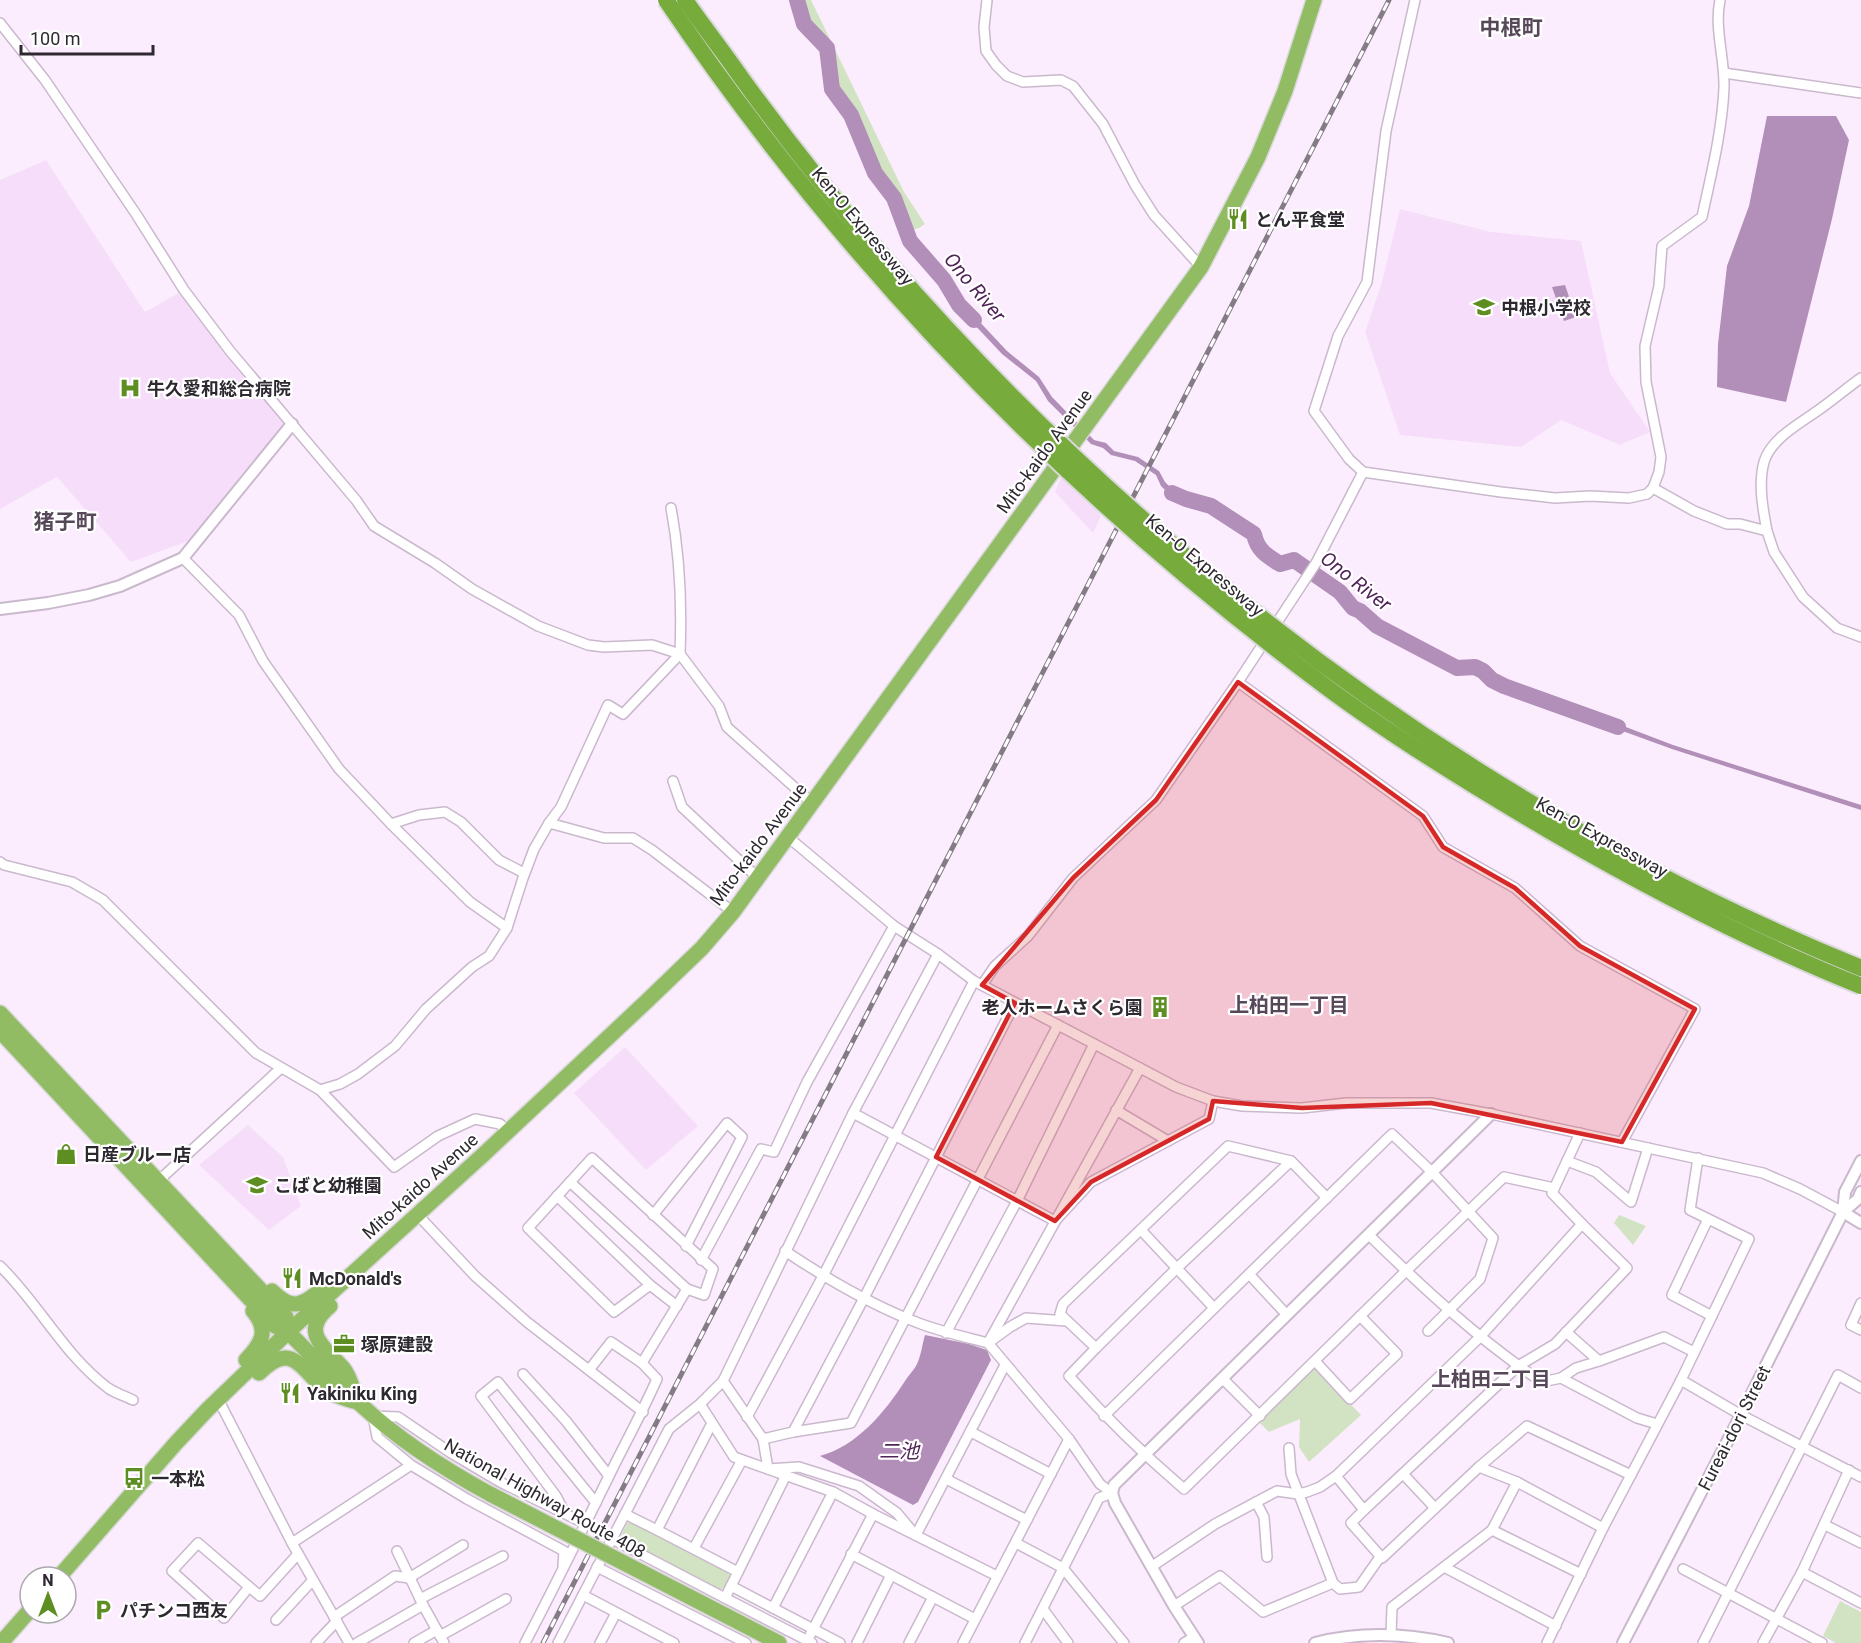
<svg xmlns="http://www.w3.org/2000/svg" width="1861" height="1643" font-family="Roboto,'Noto Sans JP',sans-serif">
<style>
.built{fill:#f6defa}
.green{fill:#d2e3c3}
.water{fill:#b28fb8}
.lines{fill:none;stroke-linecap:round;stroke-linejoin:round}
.river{stroke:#b28fb8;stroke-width:16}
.minor-casing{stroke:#cab8cd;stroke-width:12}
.tertiary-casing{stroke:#cab8cd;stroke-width:14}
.trunk-casing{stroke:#d9d8da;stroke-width:18}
.minor{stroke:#fff;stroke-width:9}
.tertiary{stroke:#fff;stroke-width:10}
.trunk{stroke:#92bc63;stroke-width:15}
.rail-casing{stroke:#847b87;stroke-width:5}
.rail{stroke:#fff;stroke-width:3;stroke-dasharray:9;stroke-linecap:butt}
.trunk-bridge-casing{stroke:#d9d8da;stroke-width:18;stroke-linecap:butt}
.motorway-bridge-casing{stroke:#d9d8da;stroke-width:20;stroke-linecap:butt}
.trunk-bridge{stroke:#92bc63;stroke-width:15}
.motorway-bridge{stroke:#77ab3c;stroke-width:16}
.marked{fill:#d62828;fill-opacity:0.2;stroke:#d62828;stroke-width:4.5;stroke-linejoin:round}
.labels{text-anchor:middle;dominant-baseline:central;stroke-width:4.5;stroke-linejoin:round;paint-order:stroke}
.poi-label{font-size:18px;font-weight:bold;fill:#2e2830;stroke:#fff;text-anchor:start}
.street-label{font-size:18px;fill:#2e2830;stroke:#fff}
.water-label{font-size:20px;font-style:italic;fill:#502459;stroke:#fff}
.neighbourhood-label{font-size:20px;font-weight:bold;fill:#564759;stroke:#fff}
.quarter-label{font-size:21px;font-weight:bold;fill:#564759;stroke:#fff}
</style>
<rect width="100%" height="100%" fill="#fbedfe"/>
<g class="built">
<polygon points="46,160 145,312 184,290 292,424 202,536 131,562 57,477 0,509 0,180"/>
<polygon points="1400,209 1491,232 1581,241 1610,373 1650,432 1620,445 1561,420 1521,447 1400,435 1365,332 1382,282"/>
<polygon points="1062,476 1101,516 1093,533 1055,492"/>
<polygon points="625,1047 698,1126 646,1170 574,1093"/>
<polygon points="248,1125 283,1157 301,1206 269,1230 199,1165"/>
</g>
<g class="green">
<polygon points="801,0 811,0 904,192 925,224 919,228 912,230 898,194 883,175 874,158 866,133 856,115 834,89 834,60 831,52 825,41 813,32"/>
<polygon points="1619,1215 1646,1226 1633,1245 1614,1223"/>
<polygon points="1310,1368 1316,1368 1361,1415 1309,1462 1299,1447 1300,1419 1269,1432 1256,1419"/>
<polygon points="634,1521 727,1569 730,1576 724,1588 718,1591 623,1543 621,1536 627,1523"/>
<polygon points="1840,1601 1861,1612 1861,1643 1836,1643 1823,1636"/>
</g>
<g class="water">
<polygon points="1767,116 1836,116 1849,140 1832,219 1786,402 1717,387 1718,344 1727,266 1749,206"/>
<polygon points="1565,285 1576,317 1564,321 1552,287"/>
<polygon points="962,303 1007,351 1039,377 1052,397 1094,440 1106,443 1114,451 1138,457 1159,471 1165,482 1173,490 1194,498 1191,503 1170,495 1161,486 1156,475 1135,461 1111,455 1103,448 1091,444 1048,401 1036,381 1002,354 957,306"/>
<polygon points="1597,716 1673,745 1861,805 1861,810 1672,749 1595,721"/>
<path d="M 925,1335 L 969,1344 L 987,1350 L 991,1360 L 918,1502 L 913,1505 L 820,1456 C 857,1446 885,1412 905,1381 C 908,1376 913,1371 916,1366 C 921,1357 922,1345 925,1335 Z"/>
</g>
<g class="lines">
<g class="river">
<polyline points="797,0 804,24 827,48 832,89 851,115 875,173 894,198 910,241 944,280 959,305 974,320"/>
<path d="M 1172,493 L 1186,499 L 1211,506 L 1254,534 C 1257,550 1267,556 1280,564 L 1294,560 L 1340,592 L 1353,608 L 1360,611 L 1377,626 L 1457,668 L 1475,667 L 1483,671 L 1492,680 L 1504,686 L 1618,727"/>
</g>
<defs>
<g id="minor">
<polyline points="987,0 984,27 986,51 996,65 1007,76 1023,82 1061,80 1073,86 1103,124 1135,185 1154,215 1201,267"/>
<polyline points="1415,0 1386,131 1367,282 1338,336 1314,411 1349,459 1363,472 1501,492 1555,498 1590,496 1629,498 1647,494 1653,488 1694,511 1727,524 1740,524 1767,531 1774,552 1803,597 1837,628 1861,637"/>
<polyline points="0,23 45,80 136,214 184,290 230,351 356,500 374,526 435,563 472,589 538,626 588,645 604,647 652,645 680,654 719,706 727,727 812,803"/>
<polyline points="1724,73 1861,93"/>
<path d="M 1653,488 L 1659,472 L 1661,457 L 1646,382 L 1645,346 L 1659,286 L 1662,246 L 1702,217 C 1711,175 1722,132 1724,88 C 1725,59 1714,29 1720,0"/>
<path d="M 1767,531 C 1763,510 1758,484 1764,462 C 1771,438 1801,423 1820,409 C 1834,399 1847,388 1861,378"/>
<polyline points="183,558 239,615 263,661 339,769 391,824 419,815 445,812 461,822 499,860 524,873"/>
<polyline points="1238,682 1423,816 1443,847 1515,888 1580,946 1695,1009 1622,1142"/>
<polyline points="673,781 682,807 758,878"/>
<polyline points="549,823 604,838 633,838 652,850 733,912"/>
<polyline points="391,824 470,902 507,928"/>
<polyline points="788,837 894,926 938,954 974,981 1140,1068 1176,1087 1213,1101 1242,1106 1302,1108 1346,1103 1431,1103 1491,1114 1763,1173 1800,1189 1843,1212"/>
<polyline points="0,862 4,865 72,882 103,900 256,1053 320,1090 394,1167 438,1136 475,1119 500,1124 508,1132"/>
<polyline points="982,985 995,966 1028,936 1073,878 1156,800 1238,682 1316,563 1363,472"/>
<path d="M 320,1090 L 340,1084 L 358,1074 L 395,1046 L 426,1009 L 472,967 L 489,956 L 507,928 L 523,878 L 534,849 L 549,823 L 561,807 L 608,705 L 623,714 L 680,654 C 682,605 680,556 671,508"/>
<polyline points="1116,1110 1168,1141"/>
<polyline points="853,1113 1055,1221 1091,1182 1209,1119 1213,1101"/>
<polyline points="1567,1161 1596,1172 1631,1202 1648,1148"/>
<polyline points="570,1182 687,1289"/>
<polyline points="155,1184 281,1068"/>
<polyline points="557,1196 650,1285 677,1306"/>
<path d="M 1327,1198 L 1291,1161 L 1228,1146 L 1063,1304 L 1060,1314 L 1096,1348 L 1069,1376 C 1106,1418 1142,1453 1184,1489 L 1406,1271 L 1504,1177 L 1554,1188"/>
<polyline points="417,1214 475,1276 527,1322 643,1412"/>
<polyline points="653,1215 727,1123 742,1137 686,1246"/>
<polyline points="1708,1219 1672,1295 1712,1316"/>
<polyline points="1141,1230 1214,1308"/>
<path d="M 1369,1235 C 1423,1288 1479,1340 1542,1382 L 1561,1378 L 1637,1418 L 1657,1424"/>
<path d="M 785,1251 C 827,1279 873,1306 921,1324 C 943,1332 965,1337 988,1343 L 1010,1327 L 1026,1318 L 1067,1321"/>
<polyline points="701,1260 761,1149 774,1152 807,1082 894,926"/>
<path d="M 0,1266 C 39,1304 64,1355 108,1388 C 115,1393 125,1396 133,1400"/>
<polyline points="1249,1274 1287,1315"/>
<polyline points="1861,1303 1851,1325 1861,1330"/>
<polyline points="1566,1332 1599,1361"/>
<polyline points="946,1333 1017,1201 1094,1044"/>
<polyline points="1096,1348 1177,1268 1291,1161"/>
<polyline points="1315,1361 1350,1399 1397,1354 1360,1316"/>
<polyline points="589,1370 611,1342 642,1363"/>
<polyline points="523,1374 566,1421 609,1476"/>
<polyline points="1222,1378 1260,1416"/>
<polyline points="1561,1378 1576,1368 1599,1361 1664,1337 1694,1352"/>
<polyline points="1681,1380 1741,1415 1861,1477"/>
<polyline points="723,1381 763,1439 793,1432 851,1423 1058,1025"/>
<polyline points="218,1399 292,1543 349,1643"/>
<polyline points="700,1404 734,1457 833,1492 873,1514 997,1576"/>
<polyline points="1104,1416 1392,1134 1432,1172 1493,1238 1480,1279 1428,1331"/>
<polyline points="747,1417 823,1276 974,981"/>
<polyline points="712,1423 657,1530 738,1572 725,1598 812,1643"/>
<polyline points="793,1432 864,1298 1015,1003"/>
<polyline points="971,1432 1051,1474"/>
<polyline points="763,1439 768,1469 799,1467 859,1486 897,1513 912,1531"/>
<polyline points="1289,1448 1291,1474 1333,1583 1340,1589 1359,1587 1380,1557"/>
<polyline points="1479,1467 1527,1426 1631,1475"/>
<polyline points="1404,1475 1435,1508"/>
<polyline points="1336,1476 1364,1510 1351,1523 1382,1558 1479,1467 1517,1482 1603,1528"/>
<polyline points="946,1479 1027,1520"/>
<polyline points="1112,1493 1100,1484 1069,1439 988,1343 1140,1068"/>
<polyline points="1256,1502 1264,1517 1267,1557"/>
<polyline points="1364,1510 1518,1366 1555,1344 1627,1268 1582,1224"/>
<polyline points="565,1513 556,1496 481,1396 498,1382 596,1503"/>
<polyline points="625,1514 657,1530"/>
<polyline points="1825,1525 1861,1543"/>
<polyline points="1492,1530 1581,1574"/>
<polyline points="916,1535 1005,1365"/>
<polyline points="612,1539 725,1598"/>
<polyline points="292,1543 411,1465"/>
<polyline points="1016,1543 1063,1568 1124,1643"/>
<polyline points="694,1548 742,1460"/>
<polyline points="851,1554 975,1619"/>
<polyline points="563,1566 564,1551 467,1499 411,1465 377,1437 373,1416 398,1417 451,1453 500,1482 586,1524"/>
<polyline points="597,1567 746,1643"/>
<polyline points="1151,1567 1215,1524 1277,1491 1298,1494 1307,1492 1320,1487 1336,1476 1480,1337 1582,1224 1552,1193 1580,1133"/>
<polyline points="1444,1567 1556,1626"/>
<polyline points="1683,1569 1822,1643"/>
<polyline points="738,1572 786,1475"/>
<polyline points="1802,1572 1861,1603"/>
<polyline points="731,1586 840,1643"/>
<polyline points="249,1587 224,1618 172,1571 198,1543 260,1596 298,1554"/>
<polyline points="583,1595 674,1643"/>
<polyline points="420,1599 503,1556"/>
<polyline points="423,1605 444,1643"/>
<polyline points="1174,1606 1220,1576 1263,1612 1333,1583"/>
<polyline points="773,1608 833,1492"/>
<polyline points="1043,1609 1068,1643"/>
<polyline points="334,1617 395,1576 409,1578 463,1545"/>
<polyline points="276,1620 313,1580"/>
<polyline points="1391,1635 1392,1607 1492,1530 1517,1482"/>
<polyline points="440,1636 506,1599"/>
<polyline points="807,1641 873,1514"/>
<polyline points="316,1643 337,1621"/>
<polyline points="357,1643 423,1605 397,1551"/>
<polyline points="414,1643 437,1630"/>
<path d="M 525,1643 C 554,1588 581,1533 608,1478 C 624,1445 642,1413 657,1379 L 642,1363 L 687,1289 L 704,1295 L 713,1269 L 592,1158 L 528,1228 L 614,1312 L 650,1285"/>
<polyline points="558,1643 669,1429 700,1404 723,1381 853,1113 938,954"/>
<polyline points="600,1643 616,1613"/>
<polyline points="857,1643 891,1575"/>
<polyline points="909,1643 933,1597"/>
<polyline points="963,1643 1069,1439"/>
<polyline points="1025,1643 1099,1498 1112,1493"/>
<polyline points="1184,1643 1194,1637"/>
<polyline points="1547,1643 1603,1528 1681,1380 1749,1239 1690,1210 1698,1158"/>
<polyline points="1703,1643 1838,1375 1861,1388"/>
<polyline points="1763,1643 1802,1572 1849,1470"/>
</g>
<g id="tertiary">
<polyline points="0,609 48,603 89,595 120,586 183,558 292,424"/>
<polyline points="1843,1212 1858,1199 1861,1192"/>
<polyline points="1843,1212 1861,1223"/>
<polyline points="1198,1643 1174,1606 1115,1503 1112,1493 1114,1485 1491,1114"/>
<path d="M 1315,1643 C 1359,1632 1404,1633 1448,1643"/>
<polyline points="1623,1643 1741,1415 1843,1212 1845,1192 1861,1161"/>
</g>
<g id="trunk">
<polyline points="0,1013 286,1317 288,1332"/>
<path d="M 0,1031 L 275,1326 L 288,1332 C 312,1355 335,1382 360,1404 C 399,1440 444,1469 490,1494"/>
<path d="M 272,1291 C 292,1311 302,1306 322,1289"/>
<path d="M 330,1306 C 299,1332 324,1347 343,1368 C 349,1375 352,1386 355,1395"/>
<path d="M 246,1360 C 261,1344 270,1331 253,1311"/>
<path d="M 259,1373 C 286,1347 295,1358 316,1381 C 319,1384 323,1388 326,1391 C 334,1395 344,1398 353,1401"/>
<polyline points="59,1577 176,1443 207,1410 288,1332 484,1154 648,1000 702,948 733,912 1201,267 1258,157 1285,91 1314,0"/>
<polyline points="690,1597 779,1643"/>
<polyline points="1,1643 30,1610"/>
</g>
</defs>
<use href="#minor" class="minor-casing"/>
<use href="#tertiary" class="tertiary-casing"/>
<use href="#trunk" class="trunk-casing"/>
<use href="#minor" class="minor"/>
<use href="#tertiary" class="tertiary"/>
<use href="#trunk" class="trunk"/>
<defs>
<polyline id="rail" points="543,1643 1389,0"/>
</defs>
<use href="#rail" class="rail-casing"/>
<use href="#rail" class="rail"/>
<defs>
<polyline id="trunk-bridge" points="490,1494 690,1597"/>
<g id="motorway-bridge">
<path d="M 666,0 C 845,265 1069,495 1325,686 C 1396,739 1473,786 1550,831 C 1650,889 1754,943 1861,986"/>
<path d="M 685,0 C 703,26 722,50 740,76 C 1022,466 1414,785 1861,968"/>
</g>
</defs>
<use href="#trunk-bridge" class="trunk-bridge-casing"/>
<use href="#motorway-bridge" class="motorway-bridge-casing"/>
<use href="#trunk-bridge" class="trunk-bridge"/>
<use href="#motorway-bridge" class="motorway-bridge"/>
</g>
<path class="marked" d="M 1238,682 L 1423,816 L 1443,847 L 1515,888 L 1580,946 L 1695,1009 L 1622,1142 L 1431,1103 L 1302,1108 L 1213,1101 L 1209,1119 L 1091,1182 L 1055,1221 L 936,1157 L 1015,1003 L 982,985 L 1073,878 L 1156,800 Z"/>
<defs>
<symbol id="restaurant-bare" viewBox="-9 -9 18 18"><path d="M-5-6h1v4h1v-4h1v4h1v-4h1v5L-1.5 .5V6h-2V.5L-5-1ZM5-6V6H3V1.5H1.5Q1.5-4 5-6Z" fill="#5e8d21" stroke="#fff" stroke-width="2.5" paint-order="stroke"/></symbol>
<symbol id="school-bare" viewBox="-9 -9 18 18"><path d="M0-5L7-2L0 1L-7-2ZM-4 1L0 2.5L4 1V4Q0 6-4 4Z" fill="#5e8d21" stroke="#fff" stroke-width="2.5" paint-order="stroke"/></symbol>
<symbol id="hospital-bare" viewBox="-9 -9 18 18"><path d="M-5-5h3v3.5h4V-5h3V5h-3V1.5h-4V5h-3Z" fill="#5e8d21" stroke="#fff" stroke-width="2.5" paint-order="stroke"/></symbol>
<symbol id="building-bare" viewBox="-9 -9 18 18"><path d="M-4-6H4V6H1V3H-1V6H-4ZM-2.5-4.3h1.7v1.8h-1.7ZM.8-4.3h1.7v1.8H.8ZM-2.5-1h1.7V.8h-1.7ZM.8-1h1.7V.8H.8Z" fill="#5e8d21" stroke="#fff" stroke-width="2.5" paint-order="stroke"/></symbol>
<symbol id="shop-bare" viewBox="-9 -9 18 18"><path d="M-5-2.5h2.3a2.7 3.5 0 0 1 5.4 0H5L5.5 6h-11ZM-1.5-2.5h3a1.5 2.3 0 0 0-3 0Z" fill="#5e8d21" stroke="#fff" stroke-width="2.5" paint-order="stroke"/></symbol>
<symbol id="office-bare" viewBox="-9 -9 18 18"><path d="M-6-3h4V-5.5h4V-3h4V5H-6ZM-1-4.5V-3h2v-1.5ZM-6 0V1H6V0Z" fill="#5e8d21" stroke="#fff" stroke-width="2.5" paint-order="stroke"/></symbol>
<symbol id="bus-bare" viewBox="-9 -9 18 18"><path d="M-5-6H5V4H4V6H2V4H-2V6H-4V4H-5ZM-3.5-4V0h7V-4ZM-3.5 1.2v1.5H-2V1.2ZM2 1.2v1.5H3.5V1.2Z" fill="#5e8d21" stroke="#fff" stroke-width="2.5" paint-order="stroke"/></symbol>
<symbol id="parking-bare" viewBox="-9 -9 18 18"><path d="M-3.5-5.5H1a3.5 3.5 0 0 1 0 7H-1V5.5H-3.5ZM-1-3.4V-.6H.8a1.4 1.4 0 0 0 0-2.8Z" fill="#5e8d21" stroke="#fff" stroke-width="2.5" paint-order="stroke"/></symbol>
</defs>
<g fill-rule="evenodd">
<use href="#restaurant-bare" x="1223" y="204" width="30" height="30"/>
<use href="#school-bare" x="1469" y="292" width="30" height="30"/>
<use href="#hospital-bare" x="115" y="373" width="30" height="30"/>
<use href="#building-bare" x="1145" y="992" width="30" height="30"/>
<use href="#shop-bare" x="51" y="1139" width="30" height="30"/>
<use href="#school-bare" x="242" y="1170" width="30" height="30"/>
<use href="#restaurant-bare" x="277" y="1263" width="30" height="30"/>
<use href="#office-bare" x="329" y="1329" width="30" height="30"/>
<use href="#restaurant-bare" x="275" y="1378" width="30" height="30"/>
<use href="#bus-bare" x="119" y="1463" width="30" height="30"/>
<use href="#parking-bare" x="88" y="1595" width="30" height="30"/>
</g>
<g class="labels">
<g class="poi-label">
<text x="1255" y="219">とん平食堂</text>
<text x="1501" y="307">中根小学校</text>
<text x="147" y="388">牛久愛和総合病院</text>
<text x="1143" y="1007" text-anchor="end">老人ホームさくら園</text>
<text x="83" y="1154">日産ブルー店</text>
<text x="274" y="1185">こばと幼稚園</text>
<text x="309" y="1278">McDonald's</text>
<text x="361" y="1344">塚原建設</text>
<text x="307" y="1393">Yakiniku King</text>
<text x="151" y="1478">一本松</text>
<text x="120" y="1610">パチンコ西友</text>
</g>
<g class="street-label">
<text transform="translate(863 226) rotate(50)">Ken-O Expressway</text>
<text transform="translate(1044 451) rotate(-54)">Mito-kaido Avenue</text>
<text transform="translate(1205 565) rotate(40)">Ken-O Expressway</text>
<text transform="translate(1602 837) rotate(29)">Ken-O Expressway</text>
<text transform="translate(758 844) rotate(-53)">Mito-kaido Avenue</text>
<text transform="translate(420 1186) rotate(-42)">Mito-kaido Avenue</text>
<text transform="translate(1734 1428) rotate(-63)">Fureai-dori Street</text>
<text transform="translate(545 1498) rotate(29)">National Highway Route 408</text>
</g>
<g class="water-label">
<text transform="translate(975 287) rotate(50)">Ono River</text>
<text transform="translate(1356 581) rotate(38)">Ono River</text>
<text x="899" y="1451">二池</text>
</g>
<g class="neighbourhood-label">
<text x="1289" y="1005">上柏田一丁目</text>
<text x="1491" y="1379">上柏田二丁目</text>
</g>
<g class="quarter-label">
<text x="1511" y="28">中根町</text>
<text x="65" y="522">猪子町</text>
</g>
</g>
<g transform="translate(48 1595)"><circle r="28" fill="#ffffff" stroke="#aba9ac" stroke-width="1.5"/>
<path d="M0-4.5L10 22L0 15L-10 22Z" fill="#5e8d21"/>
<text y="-9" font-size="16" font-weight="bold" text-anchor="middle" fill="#2e2830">N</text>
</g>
<path d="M21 45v9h132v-9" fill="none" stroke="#2e2830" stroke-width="3"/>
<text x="30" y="45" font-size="18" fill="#2e2830" stroke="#ffffff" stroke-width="4.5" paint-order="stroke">100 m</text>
</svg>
